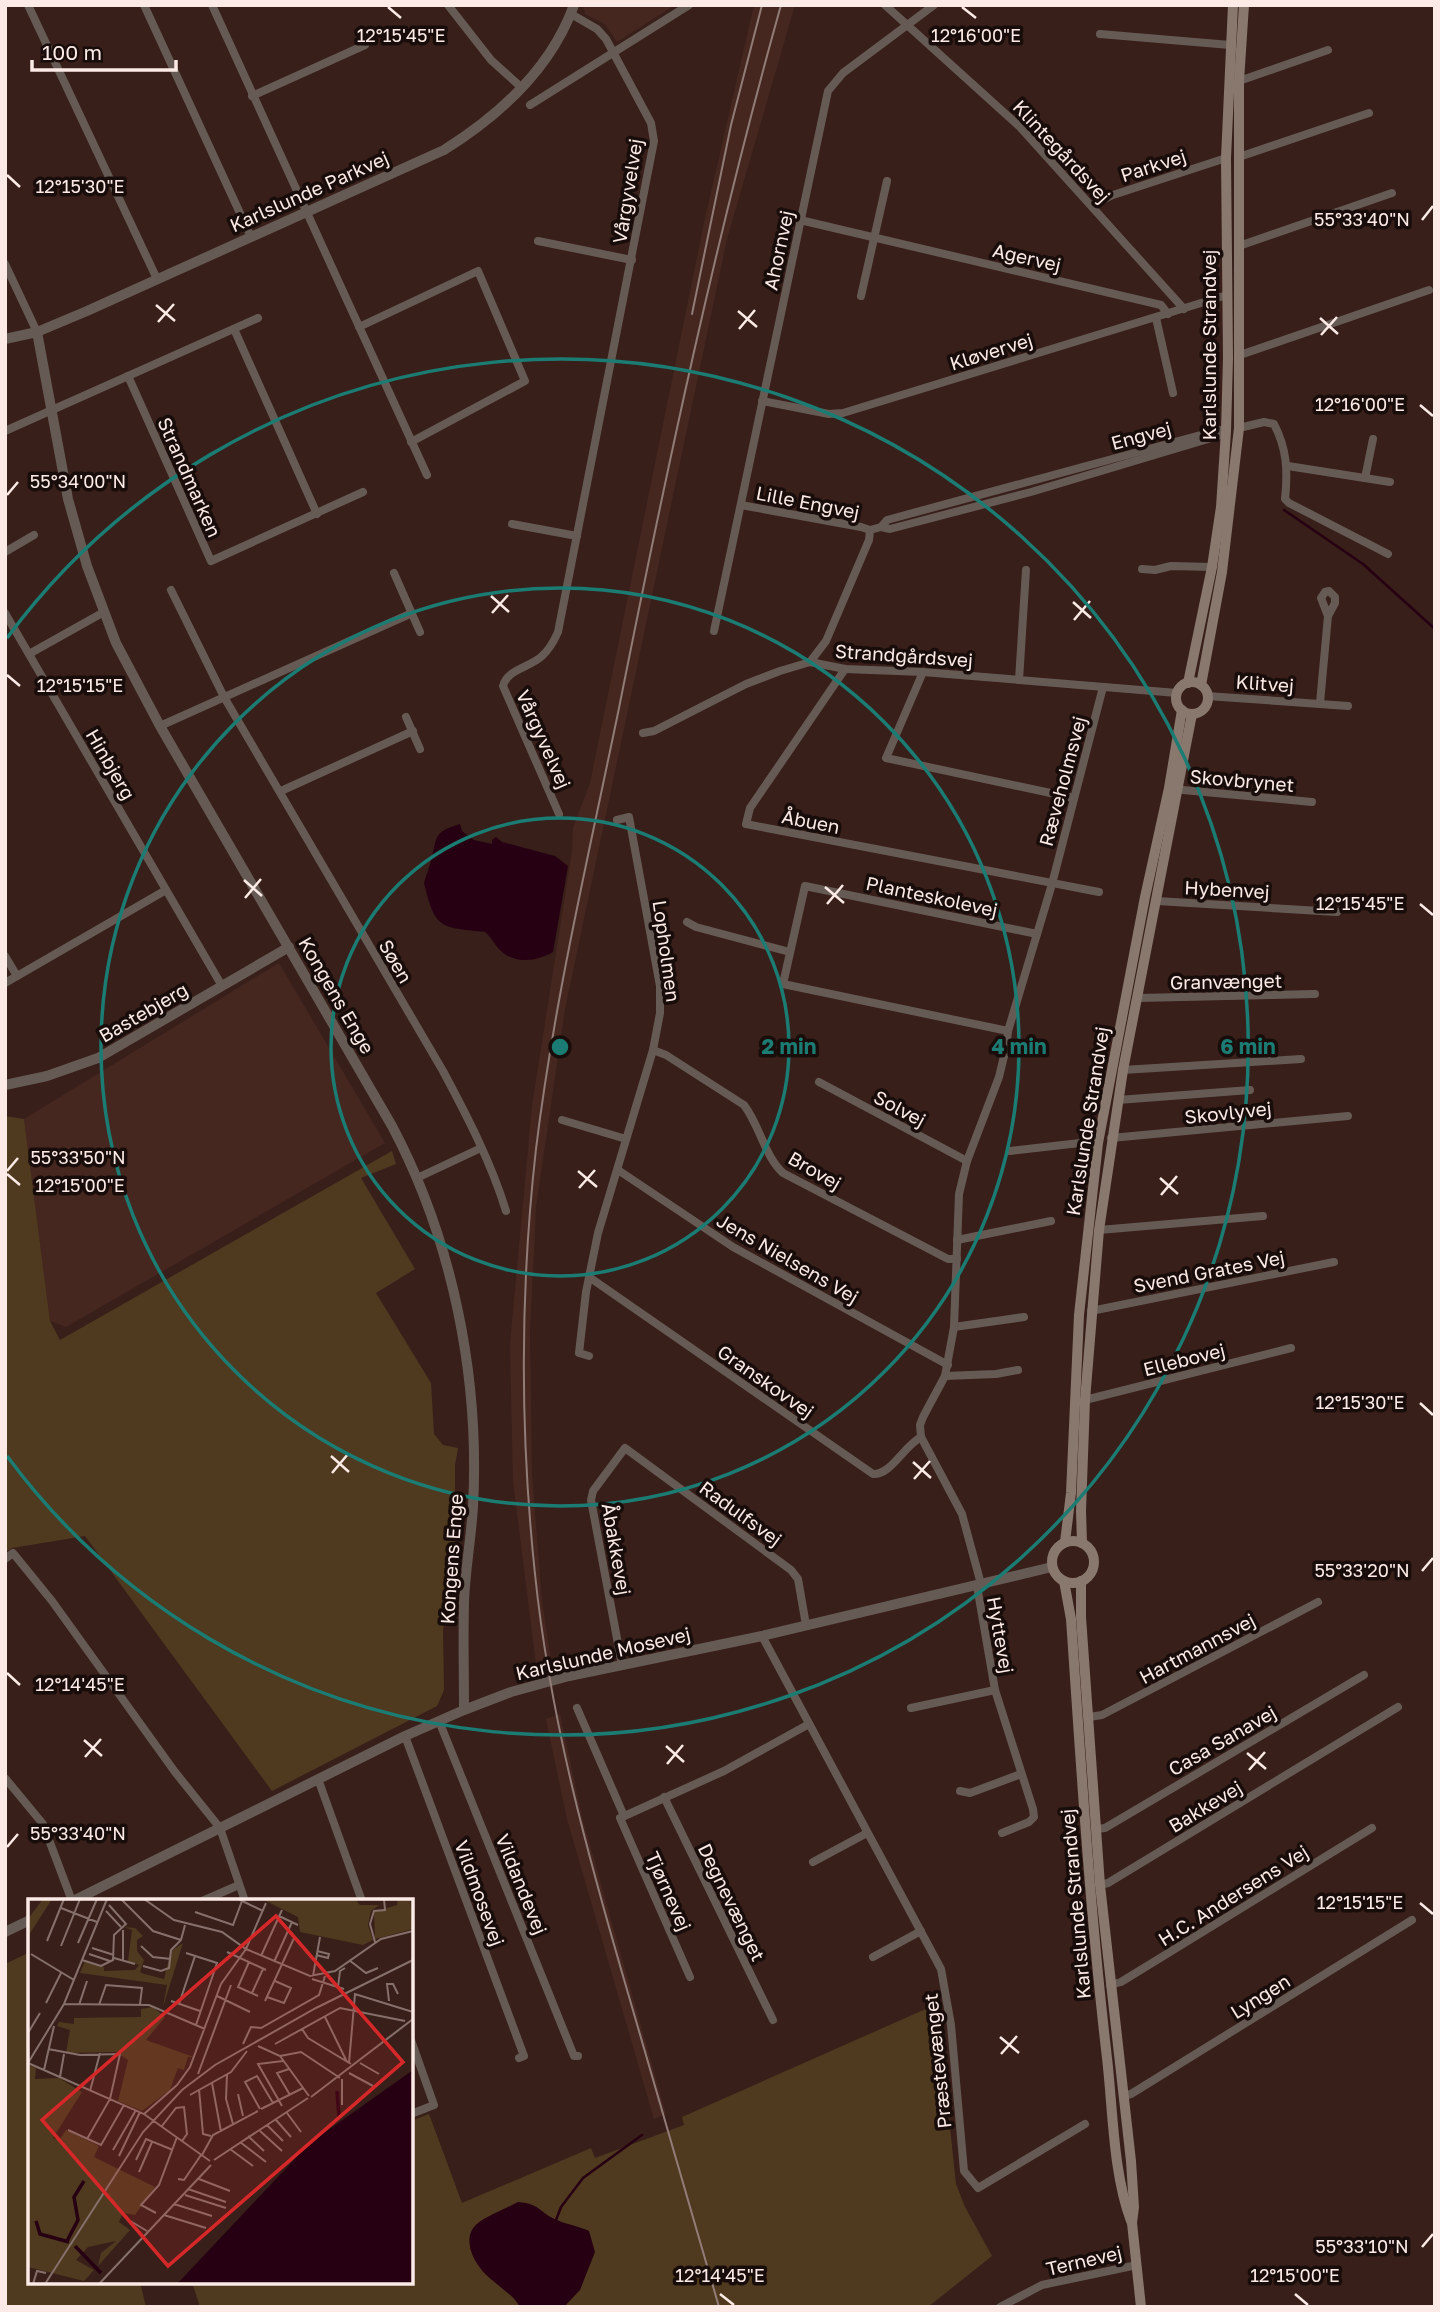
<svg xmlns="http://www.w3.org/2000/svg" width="1440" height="2312" font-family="'Golos Text',sans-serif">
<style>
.built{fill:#462720}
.green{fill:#4f3a1f}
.water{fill:#260012}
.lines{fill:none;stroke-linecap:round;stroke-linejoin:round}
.stream{stroke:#260012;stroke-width:2.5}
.minor{stroke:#665b54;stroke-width:8}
.tertiary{stroke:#665b54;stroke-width:10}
.secondary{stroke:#89786d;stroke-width:10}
.tram{stroke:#917c77;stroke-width:2}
.ticks{fill:none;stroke:#fbeae6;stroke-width:2.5}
.ring{fill:none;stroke:#1b7c74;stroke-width:3.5}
.labels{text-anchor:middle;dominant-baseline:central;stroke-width:7;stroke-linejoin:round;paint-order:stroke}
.street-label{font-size:19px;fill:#fbeae6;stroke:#180d0a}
.inset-river{fill:none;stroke:#260012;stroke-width:3.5}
.inset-road{fill:none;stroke:#86706c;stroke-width:2}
.view{fill:#d62828;fill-opacity:0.15;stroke:#d62828;stroke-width:3.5}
.inset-edge{fill:none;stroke:#fbeae6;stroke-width:3.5}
.ticks-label{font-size:18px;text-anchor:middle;fill:#fbeae6;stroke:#180d0a;stroke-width:7;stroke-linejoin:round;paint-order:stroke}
.centre{fill:#1b7c74;stroke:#180d0a;stroke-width:3.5}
.ring-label{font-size:21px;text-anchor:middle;font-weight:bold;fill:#1b7c74;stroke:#180d0a;stroke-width:7;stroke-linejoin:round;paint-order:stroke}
</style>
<rect width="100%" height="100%" fill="#381f1a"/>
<g class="built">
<polygon points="583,5 675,5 617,42 605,24 585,14"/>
<polygon points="754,5 795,5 727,239 565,1009 536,1207 530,1332 532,1475 542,1601 551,1660 536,1664 513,1481 510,1344 532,1106 572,851 573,828 590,783 704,223"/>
<polygon points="279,963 385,1143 66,1327 50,1321 24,1119"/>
<polygon points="560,1714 582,1817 666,2114 654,2119 567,1819 546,1719"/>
</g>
<g class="green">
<polygon points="5,1116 24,1119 50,1321 60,1340 392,1151 396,1164 361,1178 415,1269 376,1293 431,1383 434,1434 443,1445 458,1448 455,1465 455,1540 443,1631 444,1690 437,1706 272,1791 85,1536 12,1548 5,1552"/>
<polygon points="30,1952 30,2282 140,2282 146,2307 5,2307 5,1964"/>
<polygon points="937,2004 956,2184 965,2207 992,2256 928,2307 200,2307 192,2282 411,2282 411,2121 429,2114 462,2203 591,2148 595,2158 684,2125 682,2117"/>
</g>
<g class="water">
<path d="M 460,824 L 462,831 L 474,840 L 492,844 L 492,840 L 496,837 L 502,842 L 555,856 L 568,866 L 553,952 C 538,961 514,965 500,950 C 494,944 491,937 485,932 C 441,927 435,930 424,883 C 426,876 429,868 431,861 C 437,837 433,832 460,824 Z"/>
<path d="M 518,2202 C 542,2204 539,2213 557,2220 C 568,2225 579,2226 589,2231 L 595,2252 L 580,2290 L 564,2307 L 520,2307 C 513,2295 502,2289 492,2280 C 477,2269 458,2239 478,2223 C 489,2215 505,2209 518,2202 Z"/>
</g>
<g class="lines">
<g class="stream">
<polyline points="1284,510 1363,564 1435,629"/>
<polyline points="556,2220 561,2207 583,2178 642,2135"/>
</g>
<g class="minor">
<polyline points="28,5 157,279"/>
<polyline points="144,5 251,237"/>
<polyline points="212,5 427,475"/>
<polyline points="448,5 491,60 522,88"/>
<polyline points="885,5 1020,127 1184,309"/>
<polyline points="1100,34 1230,45"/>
<polyline points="1239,81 1328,50"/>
<polyline points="252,96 365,45"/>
<polyline points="530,105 689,5"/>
<polyline points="1239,157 1369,113"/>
<polyline points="1092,205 1113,195 1226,158"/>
<polyline points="800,220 1161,305 1168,314"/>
<polyline points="538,241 632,260"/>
<polyline points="1239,246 1392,193"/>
<polyline points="5,264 37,332"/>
<polyline points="861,296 887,181"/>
<polyline points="1156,318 1173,393"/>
<polyline points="359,327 478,271 525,381 411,442"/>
<polyline points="234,329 317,514"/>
<polyline points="1240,355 1429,290"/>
<polyline points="128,376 211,561 363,492"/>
<polyline points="762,401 829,414 843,413 1227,295"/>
<path d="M 1239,428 L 1264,422 L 1274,424 C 1287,449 1288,471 1285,499 L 1289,503 L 1388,554"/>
<polyline points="5,431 258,318"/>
<polyline points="1288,466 1390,482"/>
<polyline points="1365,478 1373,439"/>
<polyline points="741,505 861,527 870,530"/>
<polyline points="512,524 577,536"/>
<polyline points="881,527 890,529 1031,492 1218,436 1226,431"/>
<polyline points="5,552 34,535"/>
<polyline points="1142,569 1155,570 1171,566 1212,567"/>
<polyline points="394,573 420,632"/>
<path d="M 171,590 L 224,697 L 443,1071 C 467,1116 491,1162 506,1211"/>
<polyline points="5,613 222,986"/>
<polyline points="714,631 828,91 843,73 934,5"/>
<polyline points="29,654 104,612"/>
<polyline points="810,662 826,641 869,540 870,530 881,527 887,520 1219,430 1226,431"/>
<polyline points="845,669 750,808 746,824 1099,892"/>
<polyline points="923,672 886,758 1074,798"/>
<polyline points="1019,680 1026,570"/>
<polyline points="1207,696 1348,706"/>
<polyline points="1320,703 1328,616 1335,603 1335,597 1329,591 1325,592 1321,598 1328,616"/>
<polyline points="406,717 420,749"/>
<polyline points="160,726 412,613"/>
<polyline points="643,733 654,731 746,684 780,671 810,662 845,669 923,672 1177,693"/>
<polyline points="1172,789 1312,802"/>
<polyline points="281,791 413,731"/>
<path d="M 559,814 L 503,686 C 507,669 531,667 542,656 C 550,649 554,641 558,632 L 654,141 L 651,123 L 606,39 L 597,29 L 571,14"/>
<polyline points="1157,901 1337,912"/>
<polyline points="687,922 696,927 790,952"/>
<polyline points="5,956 17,976"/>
<polyline points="5,983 166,890"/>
<polyline points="1138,998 1315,994"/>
<polyline points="1008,1031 783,984 805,886 1037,934"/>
<polyline points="1007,1043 1008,1031 1052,884 1103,687"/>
<path d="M 653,1050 L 666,1055 L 744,1105 C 760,1126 764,1155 783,1173 L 948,1259 L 957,1259"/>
<polyline points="1123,1070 1301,1059"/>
<polyline points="819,1082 967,1161"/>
<polyline points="1118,1100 1250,1090"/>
<polyline points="562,1120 626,1139"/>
<polyline points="1111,1138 1348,1116"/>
<polyline points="1010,1151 1089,1142 1098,1143"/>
<polyline points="618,1170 733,1247 948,1365"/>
<polyline points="417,1178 481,1148"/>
<polyline points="1099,1230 1263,1216"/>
<polyline points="957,1240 1051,1221"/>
<path d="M 589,1277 L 873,1474 C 891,1475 903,1447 921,1437"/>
<polyline points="1091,1311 1334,1262"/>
<polyline points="954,1327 1024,1317"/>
<polyline points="589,1356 579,1353 586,1292 598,1233 653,1050 660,1013 660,986 629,817 617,820"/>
<polyline points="945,1376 996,1374 1018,1370"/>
<polyline points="1085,1400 1291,1348"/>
<polyline points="5,1559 13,1553 52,1601 175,1772 220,1828 245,1901"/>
<polyline points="981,1584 962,1514 921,1437 920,1425 923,1417 945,1376 954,1327 959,1194 967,1161 999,1077 1005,1052"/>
<polyline points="977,1586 995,1690 1033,1809 1034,1817 1029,1822 1002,1833"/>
<polyline points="762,1636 941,1969 951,2025 964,2171 978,2188 1085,2124"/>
<polyline points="622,1665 591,1500 593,1491 625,1448 791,1570 798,1579 806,1625"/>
<polyline points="577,1708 624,1816"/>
<polyline points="911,1708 995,1690"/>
<polyline points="1089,1717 1102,1715 1318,1602"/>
<polyline points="439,1721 574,2056 578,2056"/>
<polyline points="405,1736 524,2056 519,2058"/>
<polyline points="5,1778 43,1824 72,1901"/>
<polyline points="318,1779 362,1901"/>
<polyline points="960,1791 970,1793 1021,1774"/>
<polyline points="664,1797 773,2020"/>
<polyline points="1096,1829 1105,1828 1364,1675"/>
<polyline points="813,1862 867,1833"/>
<polyline points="1100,1885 1108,1883 1398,1707"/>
<polyline points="202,1901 239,1885"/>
<polyline points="873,1957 921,1931"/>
<polyline points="690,1977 620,1818 724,1771 809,1724"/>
<polyline points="1110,1985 1121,1982 1372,1828"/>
<polyline points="411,2040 434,2105 411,2114"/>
<polyline points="1123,2096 1131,2094 1412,1920"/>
<polyline points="1000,2307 1042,2285 1137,2265"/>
</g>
<g class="tertiary">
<path d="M 37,332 L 68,499 L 87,566 L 116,643 L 160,726 L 392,1126 C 453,1241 480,1378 473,1507 C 471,1539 465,1571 464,1603 C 463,1638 464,1674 464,1710"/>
<path d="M 5,339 L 37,332 L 87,311 L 444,150 C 500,115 551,69 574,5"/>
<polyline points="5,1085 47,1076 98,1058 289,947"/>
<polyline points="73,1901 405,1736 464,1710 511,1692 569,1676 762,1636 1052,1567"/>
<polyline points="5,1932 30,1920"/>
</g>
<g class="secondary">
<circle cx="1192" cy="698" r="16"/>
<polyline points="1188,683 1212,567 1221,507 1226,431 1228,358 1226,158 1233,5"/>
<polyline points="1201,685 1222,572 1239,428 1239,81 1244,5"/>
<circle cx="1073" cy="1562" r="21"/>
<polyline points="1065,1542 1071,1493 1079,1315 1098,1143 1145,897 1169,788 1182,710"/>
<polyline points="1082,1543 1081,1511 1085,1400 1099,1230 1123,1070 1192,714"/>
<path d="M 1064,1581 L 1071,1619 C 1081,1766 1090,1912 1107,2058 C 1113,2110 1113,2173 1131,2221"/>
<polyline points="1081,1581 1081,1617 1100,1885 1131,2161 1134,2207 1132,2223 1141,2307"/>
</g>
<g class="tram">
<polyline points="692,314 731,125 762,5"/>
<path d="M 719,2307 C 689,2205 660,2102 630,2000 C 589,1860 550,1720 535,1574 C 520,1433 520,1290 536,1149 C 554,1001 589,854 619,708 C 666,472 716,237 781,5"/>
</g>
</g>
<path class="ticks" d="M 388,7 L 401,18M 962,7 L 976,18M 7,175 L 20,187M 1422,220 L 1433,206M 156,305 L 175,321M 738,311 L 757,327M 1320,318 L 1338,334M 158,322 L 174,304M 739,329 L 755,310M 1321,335 L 1337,317M 1420,405 L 1433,416M 7,495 L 18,482M 491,596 L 509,612M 1073,602 L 1091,618M 492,613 L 508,595M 1074,620 L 1090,601M 7,675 L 20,686M 244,880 L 262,896M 825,887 L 844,903M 245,898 L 261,879M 827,904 L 843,885M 1420,904 L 1433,915M 7,1171 L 18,1158M 578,1171 L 597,1187M 7,1174 L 20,1185M 1160,1178 L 1178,1194M 579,1188 L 595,1170M 1161,1195 L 1177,1176M 1420,1403 L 1433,1415M 331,1456 L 349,1472M 913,1462 L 931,1478M 332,1473 L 348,1454M 914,1479 L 930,1461M 1422,1571 L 1433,1558M 7,1673 L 20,1685M 84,1740 L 102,1756M 666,1746 L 684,1762M 1247,1753 L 1266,1769M 85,1757 L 101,1739M 667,1764 L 683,1745M 1249,1770 L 1265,1752M 7,1847 L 18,1834M 1420,1903 L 1433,1914M 1000,2037 L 1019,2053M 1001,2054 L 1017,2036M 1422,2247 L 1433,2234M 720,2294 L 734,2305M 1295,2294 L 1308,2305"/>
<g class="ring">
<circle cx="560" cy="1047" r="229"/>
<circle cx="560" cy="1047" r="459"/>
<path d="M7 638A688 688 0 1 1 7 1456"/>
</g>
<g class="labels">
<g class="street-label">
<text transform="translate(1062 151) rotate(47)">Klintegårdsvej</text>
<text transform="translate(1153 165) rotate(-18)">Parkvej</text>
<text transform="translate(309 191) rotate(-24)">Karlslunde Parkvej</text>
<text transform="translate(627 191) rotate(-81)">Vårgyvelvej</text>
<text transform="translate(778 250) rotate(-78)">Ahornvej</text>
<text transform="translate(1027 257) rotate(13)">Agervej</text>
<text transform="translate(1208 345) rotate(-90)">Karlslunde Strandvej</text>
<text transform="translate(991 351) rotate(-17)">Kløvervej</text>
<text transform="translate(1141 435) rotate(-15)">Engvej</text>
<text transform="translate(190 477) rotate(66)">Strandmarken</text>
<text transform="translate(808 502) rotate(11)">Lille Engvej</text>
<text transform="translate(904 655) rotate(4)">Strandgårdsvej</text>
<text transform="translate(1265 683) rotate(4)">Klitvej</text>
<text transform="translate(544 739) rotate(66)">Vårgyvelvej</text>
<text transform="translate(111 764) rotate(60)">Hinbjerg</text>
<text transform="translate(1242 780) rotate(5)">Skovbrynet</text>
<text transform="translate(1062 781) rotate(-75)">Ræveholmsvej</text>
<text transform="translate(811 821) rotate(11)">Åbuen</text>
<text transform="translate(1227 889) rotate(3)">Hybenvej</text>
<text transform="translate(932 896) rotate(12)">Planteskolevej</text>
<text transform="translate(667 951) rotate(82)">Lopholmen</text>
<text transform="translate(396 961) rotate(60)">Søen</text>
<text transform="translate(1226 981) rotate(-1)">Granvænget</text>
<text transform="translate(337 995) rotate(60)">Kongens Enge</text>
<text transform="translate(143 1012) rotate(-30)">Bastebjerg</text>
<text transform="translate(900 1108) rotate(28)">Solvej</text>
<text transform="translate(1228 1112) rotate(-6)">Skovlyvej</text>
<text transform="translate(1087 1121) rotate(-81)">Karlslunde Strandvej</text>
<text transform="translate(815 1170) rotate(30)">Brovej</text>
<text transform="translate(788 1258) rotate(30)">Jens Nielsens Vej</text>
<text transform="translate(1209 1271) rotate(-11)">Svend Grates Vej</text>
<text transform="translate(1184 1359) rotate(-14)">Ellebovej</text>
<text transform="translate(766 1381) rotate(35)">Granskovvej</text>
<text transform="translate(741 1513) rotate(36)">Radulfsvej</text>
<text transform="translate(617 1549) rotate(80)">Åbakkevej</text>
<text transform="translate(451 1559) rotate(-86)">Kongens Enge</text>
<text transform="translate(1001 1635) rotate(80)">Hyttevej</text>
<text transform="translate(1197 1648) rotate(-28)">Hartmannsvej</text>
<text transform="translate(603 1653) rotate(-13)">Karlslunde Mosevej</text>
<text transform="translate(1222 1740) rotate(-30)">Casa Sanavej</text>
<text transform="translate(1205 1806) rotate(-31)">Bakkevej</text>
<text transform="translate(522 1884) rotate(68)">Vildandevej</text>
<text transform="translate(669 1891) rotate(66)">Tjørnevej</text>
<text transform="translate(480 1893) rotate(70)">Vildmosevej</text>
<text transform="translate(1233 1895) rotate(-32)">H.C. Andersens Vej</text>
<text transform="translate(732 1902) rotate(64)">Degnevænget</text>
<text transform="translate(1075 1904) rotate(-95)">Karlslunde Strandvej</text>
<text transform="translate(1260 1996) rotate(-32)">Lyngen</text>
<text transform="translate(937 2061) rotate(-96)">Præstevænget</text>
<text transform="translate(1084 2260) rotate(-13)">Ternevej</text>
</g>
</g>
<g transform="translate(28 1899)">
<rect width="385" height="385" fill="#381f1a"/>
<path d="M 15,0 L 24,0 L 1,36 L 0,20 ZM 234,0 L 327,0 L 332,6 L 351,6 L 343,12 L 340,26 L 345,41 L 335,46 L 272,33 L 270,18 ZM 370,0 L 382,0 L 385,30 L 347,40 L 346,13 L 369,6 ZM 96,28 L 107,29 L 115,37 L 109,41 L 109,52 L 116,61 L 112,73 L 116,75 L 136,80 L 143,52 L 155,44 L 135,108 L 139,86 L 52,74 L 57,62 L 76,68 L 76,72 L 107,71 L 111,66 L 100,62 L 104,31 ZM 125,108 L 137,118 L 118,141 L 166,158 L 160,158 L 156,171 L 150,169 L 142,191 L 114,212 L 90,202 L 100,161 L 88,153 L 38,154 L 42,131 L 29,127 L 31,123 L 46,125 L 46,119 L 113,118 L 113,110 ZM 0,166 L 8,169 L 7,180 L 31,179 L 54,193 L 25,239 L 31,241 L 38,231 L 71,247 L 66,258 L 127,288 L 107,316 L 95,314 L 91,323 L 102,331 L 70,367 L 73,354 L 88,342 L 60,348 L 48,361 L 66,371 L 56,382 L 0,368 Z" fill="#4f3a1f"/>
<path d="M 385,171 L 385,385 L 149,385 L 282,244 Z" fill="#260012"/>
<path class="inset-river" d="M 309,192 L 311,218M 8,322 L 12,335 L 41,343M 39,342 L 50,321 L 46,298 L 56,282M 47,347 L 73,374"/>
<path class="inset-road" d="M 93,0 L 125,32 L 153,41M 116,0 L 146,21 L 194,33 L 218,50 L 282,77 L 307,72 L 353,40 L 385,32M 210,0 L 235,12M 33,9 L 69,23M 78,12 L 93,28M 167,13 L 205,26 L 214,2M 251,17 L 270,26M 19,42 L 36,0M 347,43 L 342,25 L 346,12 L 357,11 L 356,0M 50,44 L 69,0M 33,47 L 52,0M 113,47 L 125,58 L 143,60M 64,49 L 86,56M 199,53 L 238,71M 158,54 L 189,64 L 168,126M 3,55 L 46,81M 61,55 L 82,62M 288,56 L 300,59 L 301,55 L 289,52M 233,57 L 254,11M 86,59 L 107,65M 54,61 L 73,67 L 85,61 L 86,36 L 98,25 L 81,6M 321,61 L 338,74 L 350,69M 95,62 L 95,31M 221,63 L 210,88 L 230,97M 246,63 L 264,23M 115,67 L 133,72 L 141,69 L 143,51 L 153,41 L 157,26M 285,77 L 292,38M 284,80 L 316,90M 310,88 L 312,72 L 317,69M 224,94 L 235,70M 189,97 L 222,113M 239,98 L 256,104 L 263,89 L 247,82M 143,102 L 172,112M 237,102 L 267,37M 361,102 L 359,85 L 365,85 L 370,95M 18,104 L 33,74M 36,105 L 121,106 L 177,130M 151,105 L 167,57M 51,106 L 59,82M 71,106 L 78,86 L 114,89 L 112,105M 297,118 L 319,163M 274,130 L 280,139 L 323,165M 0,134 L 12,114M 215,145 L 223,128 L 233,129 L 291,96 L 297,77M 247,145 L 312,109 L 377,122M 230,147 L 252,157 L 281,197M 20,150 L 52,156 L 92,155 L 82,200 L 59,240M 252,157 L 273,153 L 312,179M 0,164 L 116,215 L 182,262M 0,164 L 36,105 L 79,0M 321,164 L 327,95 L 385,113M 332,164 L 351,175M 261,170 L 249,174 L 262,196M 16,171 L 26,127M 321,174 L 345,187M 170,175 L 203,86M 199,176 L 198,200 L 205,225M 32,178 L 36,155M 314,180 L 314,206M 184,184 L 193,233M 171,190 L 175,235 L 183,237M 62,192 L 72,154M 210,195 L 215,217M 162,196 L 203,173 L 219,152M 283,198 L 385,120M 254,207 L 230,165 L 255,162M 232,210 L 217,183 L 229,177 L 245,204M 233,210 L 275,189M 259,214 L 273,233M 116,215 L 149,186 L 162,168 L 193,85 L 218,50 L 238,4M 248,221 L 263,238M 239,226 L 255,242M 134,227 L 148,209 L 156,208 L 159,235 L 154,242M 40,231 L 73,246 L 96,206M 232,232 L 254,252M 220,237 L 236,252M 212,243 L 238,263M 202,250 L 225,267M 85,251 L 108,211M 174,256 L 185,236 L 230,212M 91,257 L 112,213M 108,261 L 118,240 L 145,251M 186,261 L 280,199M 111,273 L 124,243M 150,280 L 156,281 L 173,256M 171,280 L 202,292M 160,290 L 198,303M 157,296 L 198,309M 146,305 L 184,317M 128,314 L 113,306 L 131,286 L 149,238M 136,316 L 178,329M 99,320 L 119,332M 5,385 L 9,372 L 18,374M 17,385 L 115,233 L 154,191 L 187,166 L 288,109 L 385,61M 71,385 L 183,266"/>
<path class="view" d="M 248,17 L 375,163 L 140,367 L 14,221 Z"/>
<rect width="385" height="385" class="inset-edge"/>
</g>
<g class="ticks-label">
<text x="976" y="42">12°16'00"E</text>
<text x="401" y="42">12°15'45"E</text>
<text x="80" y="193">12°15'30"E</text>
<text x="1362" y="226">55°33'40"N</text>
<text x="1360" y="411">12°16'00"E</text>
<text x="78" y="488">55°34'00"N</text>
<text x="80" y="692">12°15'15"E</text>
<text x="1360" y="910">12°15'45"E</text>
<text x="78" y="1164">55°33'50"N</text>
<text x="80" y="1192">12°15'00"E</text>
<text x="1360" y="1409">12°15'30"E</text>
<text x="1362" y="1577">55°33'20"N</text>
<text x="80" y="1691">12°14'45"E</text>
<text x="78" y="1840">55°33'40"N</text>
<text x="1360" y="1909">12°15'15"E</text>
<text x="1362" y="2253">55°33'10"N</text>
<text x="720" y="2282">12°14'45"E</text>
<text x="1295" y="2282">12°15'00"E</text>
</g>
<circle cx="560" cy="1047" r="10" class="centre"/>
<g class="ring-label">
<text x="789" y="1054">2 min</text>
<text x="1019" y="1054">4 min</text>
<text x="1248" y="1054">6 min</text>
</g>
<rect width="1440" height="2312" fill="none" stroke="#fbeae6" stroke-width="14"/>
<path d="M32 60v10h144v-10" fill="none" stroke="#fbeae6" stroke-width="3.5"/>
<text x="42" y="60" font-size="21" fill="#fbeae6" stroke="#180d0a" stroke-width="5" paint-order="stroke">100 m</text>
</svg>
